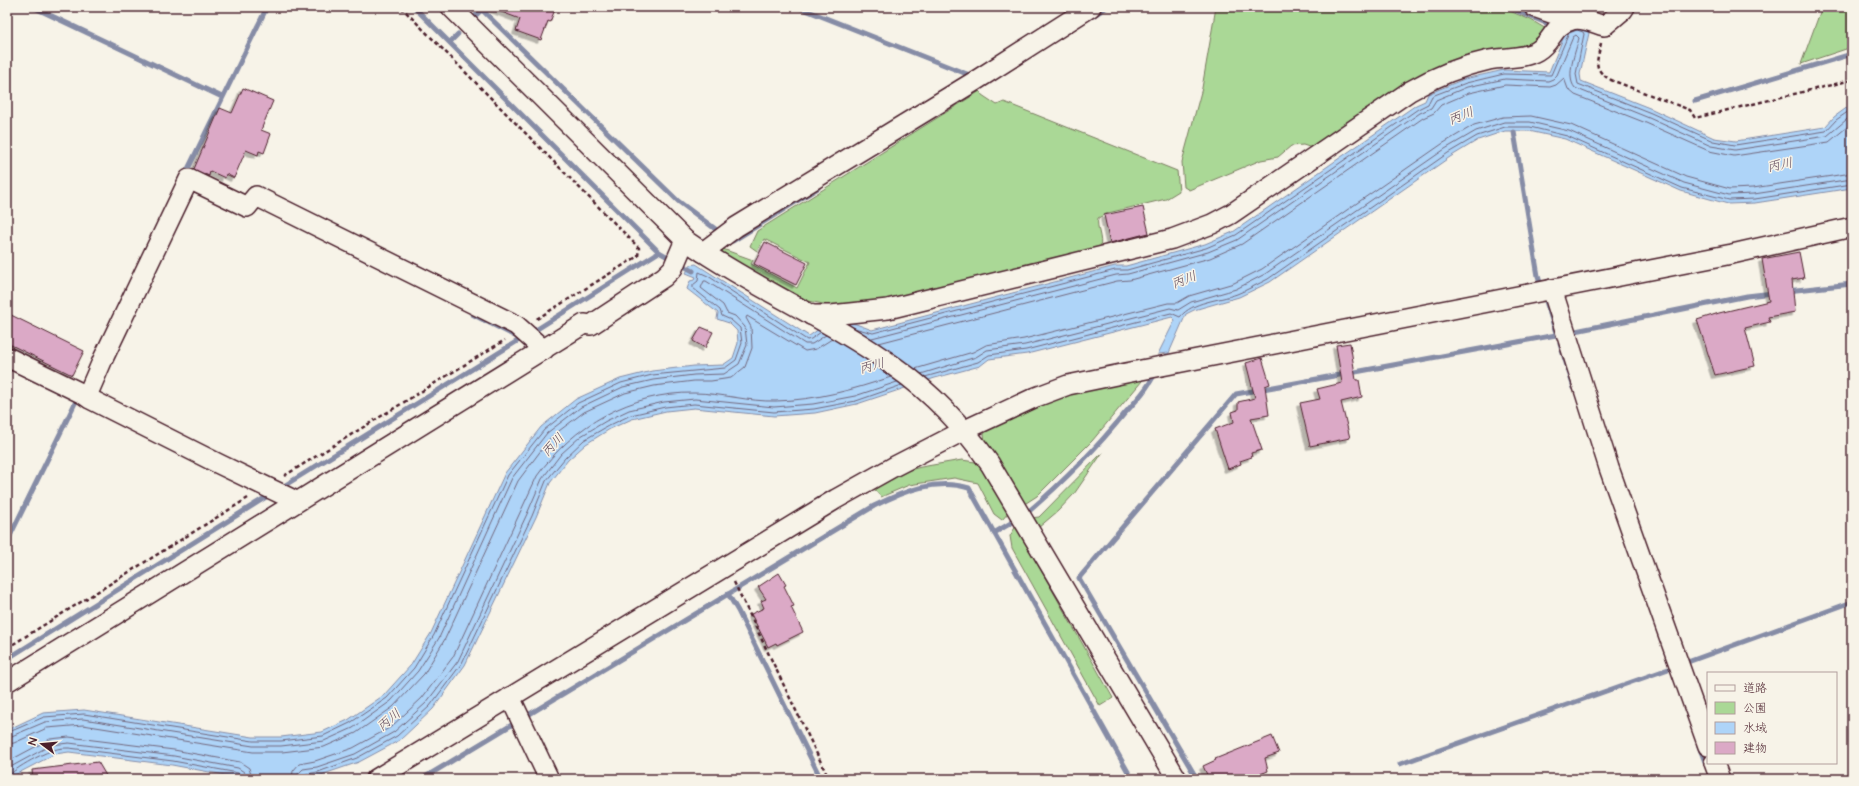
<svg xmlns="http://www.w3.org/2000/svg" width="1859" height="786" font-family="'Architects Daughter','Klee One',sans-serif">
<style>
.green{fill:#aad896;stroke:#7a7c60}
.water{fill:#aed4f8;stroke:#868ca6}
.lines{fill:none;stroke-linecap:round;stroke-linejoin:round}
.shore{stroke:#72677d;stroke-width:1}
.stream{stroke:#868ca6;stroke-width:5}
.building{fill:#dba9c6;stroke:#4a1f2b;filter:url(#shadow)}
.minor-casing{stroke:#4a1f2b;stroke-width:22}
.path{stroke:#4a1f2b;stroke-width:2.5;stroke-dasharray:4 3;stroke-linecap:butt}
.minor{stroke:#f7f3e8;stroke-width:19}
.labels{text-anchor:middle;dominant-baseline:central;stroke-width:3;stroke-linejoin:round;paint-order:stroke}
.water-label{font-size:13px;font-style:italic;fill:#634c5e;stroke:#f7f3e8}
</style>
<defs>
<filter id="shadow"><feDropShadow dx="-3.5" dy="3.5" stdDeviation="0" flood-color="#0004"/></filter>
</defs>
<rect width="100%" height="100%" fill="#f7f3e8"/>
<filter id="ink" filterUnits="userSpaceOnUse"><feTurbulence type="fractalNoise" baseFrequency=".025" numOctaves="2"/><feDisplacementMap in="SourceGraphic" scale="8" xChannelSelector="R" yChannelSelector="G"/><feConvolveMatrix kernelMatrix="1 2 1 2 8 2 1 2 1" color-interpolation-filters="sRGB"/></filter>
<g filter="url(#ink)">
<g class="green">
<polygon points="1216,7 1500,7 1531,20 1548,30 1538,43 1502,52 1315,149 1303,145 1291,146 1278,157 1261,160 1189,190 1184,187 1182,162 1202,88"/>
<polygon points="1822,7 1852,7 1852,47 1801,64"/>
<path d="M 980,91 L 982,95 L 997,105 L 1004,102 L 1177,171 L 1179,191 L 1166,199 L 1108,213 L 1098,218 C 1096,228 1103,238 1100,248 L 893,301 L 833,306 L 804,300 L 716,252 L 720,248 L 753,260 L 751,264 L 797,288 L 810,262 L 764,239 L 757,251 L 750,246 L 757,231 Z"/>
<polygon points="1147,375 1092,441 1037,496 1023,505 985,442 984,434 988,426 1071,391"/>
<polygon points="1103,452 1074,494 1058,511 1038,528 1030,518 1039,517"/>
<polygon points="962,460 975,462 982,469 1009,512 1002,520 994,514 978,483 954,478 909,485 881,497 873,488 894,474 921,467"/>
<polygon points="1016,526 1113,698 1100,706 1012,548 1010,536"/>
</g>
<polygon class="water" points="1578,26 1586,29 1589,33 1580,74 1581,81 1652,109 1714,138 1736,141 1825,127 1834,117 1852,104 1852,188 1755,203 1728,204 1681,191 1565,139 1529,131 1505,131 1478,140 1450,157 1270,282 1239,297 1194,310 1186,314 1169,353 1158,354 1175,320 1172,317 1027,354 989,359 980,366 935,378 857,404 815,413 774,416 694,408 666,411 632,419 610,429 586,444 568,460 550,483 536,517 465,665 433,709 400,740 359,762 318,776 290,779 266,779 241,778 172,765 69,752 55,754 7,779 7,730 43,713 84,710 253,737 281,737 322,732 348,720 384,695 411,665 431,633 505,473 541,427 576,399 620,379 652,371 694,366 723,365 733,358 738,343 737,331 729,323 717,319 718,313 687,289 690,281 694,280 696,277 686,273 690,265 696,264 710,273 809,336 832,320 856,324 872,330 1115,266 1126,266 1205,244 1233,232 1416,105 1425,101 1428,94 1464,79 1504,70 1549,72 1567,29"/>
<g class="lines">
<g class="shore">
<polyline points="854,328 873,333 1115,270 1127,270 1206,248 1236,235 1418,109 1428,104 1432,96 1466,83 1504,74 1551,75 1569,33 1577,30 1583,32 1584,34 1576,74 1578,84 1651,113 1713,141 1735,145 1826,131 1836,120 1852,109"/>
<path d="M 872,338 L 1116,275 L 1128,274 L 1208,252 L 1237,240 L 1420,113 L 1431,108 L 1436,100 L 1467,87 L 1505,79 L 1548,81 L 1553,79 L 1557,75 L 1573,37 L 1576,35 L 1579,38 C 1576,51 1565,76 1575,88 L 1649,118 L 1711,146 L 1735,150 L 1827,136 L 1852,115"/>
<polyline points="879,343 1117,281 1130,280 1210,258 1242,244 1423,118 1434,113 1441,105 1469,93 1505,85 1550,87 1556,85 1564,78 1568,89 1575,95 1646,123 1709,151 1734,156 1829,142 1852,123"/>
<polyline points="915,369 973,352 986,345 1024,339 1168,303 1177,303 1189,296 1234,283 1262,269 1442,144 1474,125 1503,117 1531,116 1571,125 1686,177 1730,189 1753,188 1852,173"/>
<polyline points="921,374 976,357 987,350 1025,345 1170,308 1178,310 1191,302 1236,289 1265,274 1445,149 1476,131 1504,122 1530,122 1569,131 1684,183 1729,195 1754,194 1852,179"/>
<path d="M 925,377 L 978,362 L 989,355 L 1026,350 L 1171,313 L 1180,317 C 1193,301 1218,301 1237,294 C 1247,290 1258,284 1268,279 L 1448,153 L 1477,136 L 1505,127 L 1530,127 L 1567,136 L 1682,188 L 1729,200 L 1755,199 L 1852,184"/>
<polyline points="7,733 44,717 84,714 253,741 281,741 323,736 350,723 387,698 414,668 434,635 508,475 544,430 578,403 621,383 652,375 725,368 736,360 742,343 740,328 731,320 722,316 720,310 693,288 693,285 698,281 699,272 708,276 807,340 811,339 821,332"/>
<polyline points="7,738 45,722 83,719 253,746 281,746 324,741 353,728 391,701 418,671 439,638 512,478 547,433 581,407 623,387 653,380 694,375 724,374 739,364 747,345 745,327 735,316 727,313 723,305 701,288 704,281 706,281 805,344 812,344 826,335"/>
<polyline points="7,744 14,743 47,728 83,725 253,752 282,752 324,747 356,733 393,707 424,674 445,639 518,481 551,437 584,412 625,393 654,386 694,381 711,381 731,378 745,367 752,348 751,327 746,318 747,316 805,351 816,349 832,339"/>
<polyline points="7,762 50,739 69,737 174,750 240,762 249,768 252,779"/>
<polyline points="7,769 51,745 69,743 174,756 238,768 244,772 246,779"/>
<path d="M 7,779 C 8,771 45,752 54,750 C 59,748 64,748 69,748 L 173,761 L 238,773 L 241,775 L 241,779"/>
<path d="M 292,779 L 293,771 L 299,764 L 315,761 L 353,748 L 391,727 L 422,698 L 453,657 L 537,476 C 573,425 631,392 694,393 C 721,393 749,402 776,401 C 816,400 853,390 891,377"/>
<polyline points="298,779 299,773 303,769 317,767 355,754 394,732 426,703 458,661 527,514 542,479 561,454 581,436 606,421 629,410 664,402 695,399 774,407 813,404 855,396 897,382"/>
<polyline points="303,779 306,774 318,772 357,758 397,736 430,706 462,663 532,516 546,481 565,458 584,440 608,426 631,415 665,407 694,404 774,412 814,409 856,401 902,385"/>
</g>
<g class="stream">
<polyline points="33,7 222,97"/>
<polyline points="414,7 659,252 693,271"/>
<polyline points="479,7 678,201 722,234"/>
<polyline points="798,7 972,76"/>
<polyline points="1508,7 1553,26"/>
<polyline points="475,16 485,7"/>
<polyline points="1093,16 1107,7"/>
<polyline points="1585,17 1589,7"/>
<polyline points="450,42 458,34"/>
<polyline points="1695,101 1852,54"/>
<polyline points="1514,132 1538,276 1557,336"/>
<polyline points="185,175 267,7"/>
<polyline points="729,238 733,241 818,188"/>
<polyline points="1787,291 1852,284"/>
<polyline points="472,314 517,337"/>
<polyline points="531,333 659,252"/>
<polyline points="1560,344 1574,388"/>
<polyline points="279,489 524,337"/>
<path d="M 1028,512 C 1063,482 1096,449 1125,413 C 1137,400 1149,387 1156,371"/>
<polyline points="994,533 1011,523"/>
<polyline points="7,542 79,395"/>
<polyline points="728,594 738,611 821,779"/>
<polyline points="7,659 271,494"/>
<polyline points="1685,663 1852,602"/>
<polyline points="1699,746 1707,767"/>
<polyline points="1400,764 1674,667"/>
<path d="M 422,779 L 874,506 C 904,491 936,478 969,488 L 1132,779"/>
<polyline points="1197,779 1079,578 1236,394 1556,335 1747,296 1773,293"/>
</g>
</g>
<g class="building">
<polygon points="491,7 556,7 550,22 548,21 541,40 516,31 520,19 491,8"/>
<polygon points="243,88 273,101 261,130 271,134 264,153 259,151 258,155 246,150 234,178 226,174 225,178 210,171 209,176 194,169 220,108 232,113"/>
<polygon points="1143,207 1149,233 1110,243 1104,215"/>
<polygon points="765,242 807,263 796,285 754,264"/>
<polygon points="1799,252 1804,278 1792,280 1795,312 1768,317 1770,322 1745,328 1755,366 1715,375 1697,320 1719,313 1769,301 1762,259"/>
<polygon points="7,313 84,351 72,375 7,343"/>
<polygon points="701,327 713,332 705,348 693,341"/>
<polygon points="1350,343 1356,380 1359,380 1362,397 1341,402 1350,438 1310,446 1300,403 1320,399 1317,389 1342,383 1336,345"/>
<polygon points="1262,358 1270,384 1265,386 1269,415 1251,418 1262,450 1251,453 1252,457 1240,461 1241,464 1228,469 1215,429 1234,422 1232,412 1238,410 1238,402 1255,398 1246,363"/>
<polygon points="779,573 786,585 784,586 794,606 791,607 803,632 777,645 776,643 768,647 751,614 764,608 761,601 766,599 758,587"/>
<polygon points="1272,736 1279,753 1265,758 1268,771 1248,779 1209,779 1203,766 1216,760 1215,759"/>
<polygon points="98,762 108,779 33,779 32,770"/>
</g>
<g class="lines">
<defs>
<g id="minor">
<path d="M 451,7 L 685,240 C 752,287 829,319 895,367 C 931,392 965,428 990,464 L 1177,779"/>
<polyline points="1534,7 1551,13 1561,11"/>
<polyline points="703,252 736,227 975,81 1091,7"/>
<polyline points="1552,289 1609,468 1708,746"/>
<path d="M 811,315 L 831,315 L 888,309 L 1172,239 L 1212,224 L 1231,214 L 1410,91 C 1436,76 1461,66 1489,60 C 1505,57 1524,59 1537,51 C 1553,42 1552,25 1572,20 C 1582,17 1594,23 1604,26 L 1623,10 L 1625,7"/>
<polyline points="7,357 83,394 90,399 219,464 296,501"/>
<polyline points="87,396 103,359 189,179 247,207 256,196 516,325 544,350"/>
<polyline points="7,682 584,324 591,325 664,277 673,268 685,240"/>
<polyline points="510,697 549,779"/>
<polyline points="1714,763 1720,779"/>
<polyline points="376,779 836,499 895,466 965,430 1036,397 1068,385 1126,373 1732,254 1852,227"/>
</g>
</defs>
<use href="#minor" class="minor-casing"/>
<g class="path">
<polyline points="401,7 639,248 638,256 535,320"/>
<path d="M 1601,43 C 1597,62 1592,69 1611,80 L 1690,110 L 1695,118 L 1852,80"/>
<polyline points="284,476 505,340"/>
<polyline points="734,582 829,779"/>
<polyline points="7,648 248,498"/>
</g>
<use href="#minor" class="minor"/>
</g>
</g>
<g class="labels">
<g class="water-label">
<text transform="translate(1461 116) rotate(-21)">丙川</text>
<text transform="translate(1780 165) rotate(-12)">丙川</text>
<text transform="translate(1184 280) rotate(-22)">丙川</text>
<text transform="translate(872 366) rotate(-15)">丙川</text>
<text transform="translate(553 445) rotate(-47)">丙川</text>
<text transform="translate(389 720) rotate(-40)">丙川</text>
</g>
</g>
<rect width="1859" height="786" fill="none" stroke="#f7f3e8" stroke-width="24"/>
<rect x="12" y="12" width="1835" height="762" fill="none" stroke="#4a1f2b" stroke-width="1.5" filter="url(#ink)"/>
<rect x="1707" y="672" width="130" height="92" fill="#f7f3e8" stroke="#b29e9c"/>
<rect x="1715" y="685" width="20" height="6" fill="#f7f3e8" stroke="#b29e9c"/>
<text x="1743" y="692" font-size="12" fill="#4a1f2b">道路</text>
<rect x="1715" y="702" width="20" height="12" fill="#aad896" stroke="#b29e9c"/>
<text x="1743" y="712" font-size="12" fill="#4a1f2b">公園</text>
<rect x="1715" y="722" width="20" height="12" fill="#aed4f8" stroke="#b29e9c"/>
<text x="1743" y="732" font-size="12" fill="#4a1f2b">水域</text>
<rect x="1715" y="742" width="20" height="12" fill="#dba9c6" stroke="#b29e9c"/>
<text x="1743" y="752" font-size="12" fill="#4a1f2b">建物</text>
<g transform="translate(42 744) rotate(286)" stroke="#f7f3e8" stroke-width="3" paint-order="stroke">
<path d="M0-3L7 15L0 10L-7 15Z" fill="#4a1f2b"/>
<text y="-6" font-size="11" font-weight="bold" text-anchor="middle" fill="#4a1f2b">N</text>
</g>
</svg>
